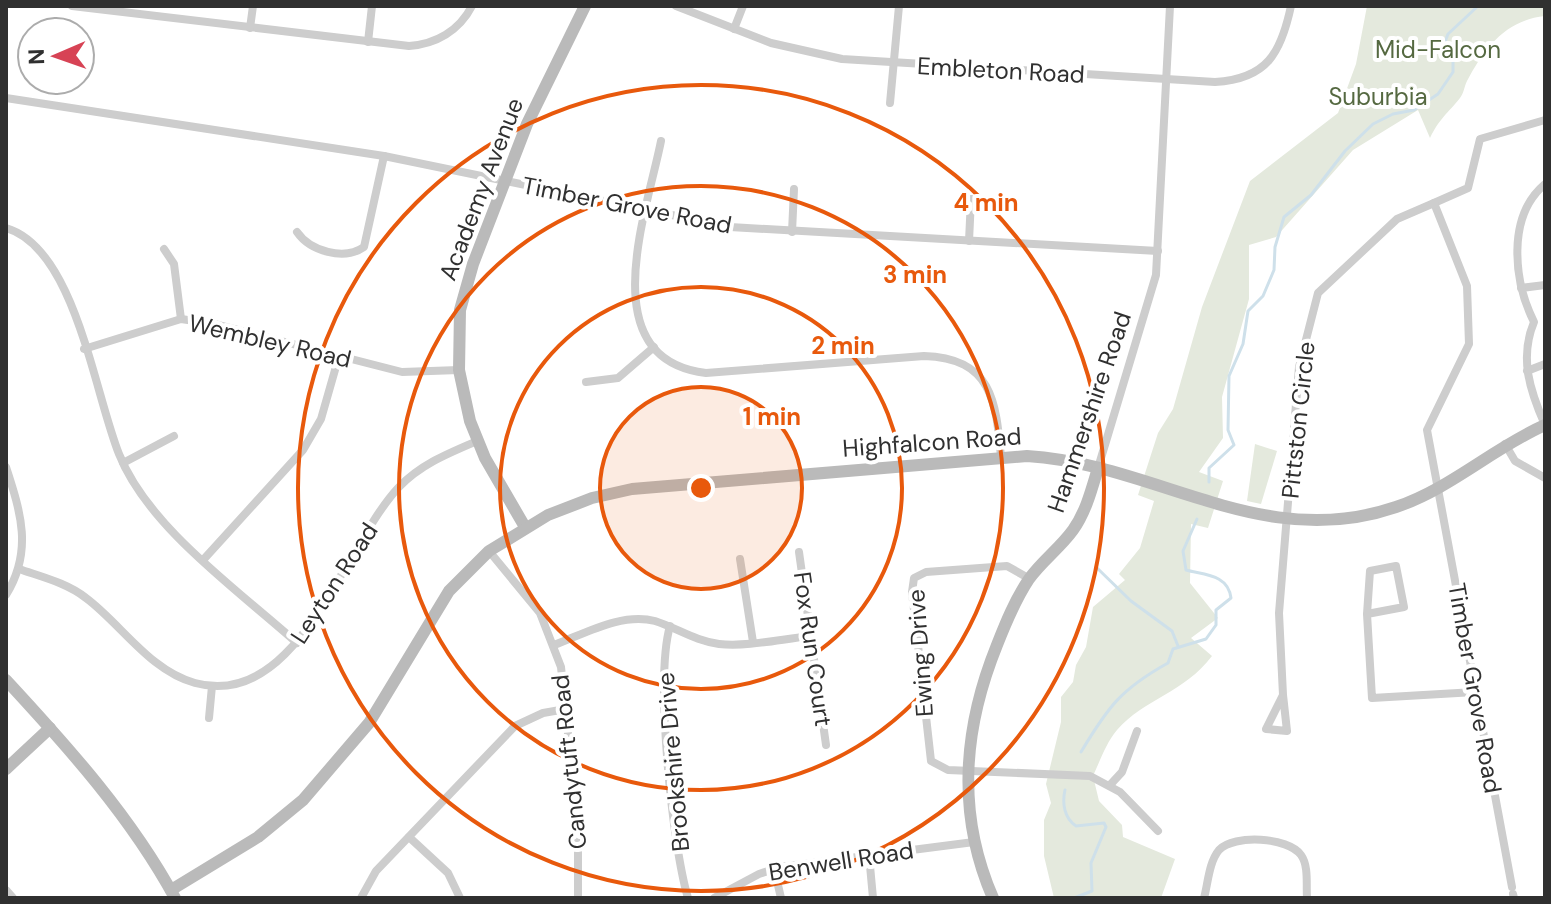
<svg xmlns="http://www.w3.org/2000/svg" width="1551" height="904" font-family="'DM Sans',sans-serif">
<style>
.green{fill:#e4e9dd}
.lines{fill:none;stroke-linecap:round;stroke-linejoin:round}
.stream{stroke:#cee0ea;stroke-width:3}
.street{stroke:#cdcdcd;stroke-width:8}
.secondary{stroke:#bababa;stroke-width:12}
.ring{fill:none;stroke:#e8590c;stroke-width:4}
.labels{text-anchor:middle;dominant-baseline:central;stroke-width:8;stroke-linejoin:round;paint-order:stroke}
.park-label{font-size:24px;fill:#556941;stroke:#fff}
.street-label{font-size:24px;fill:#303030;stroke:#fff}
.centre{fill:#e8590c;stroke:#fff;stroke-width:4}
.ring-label{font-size:24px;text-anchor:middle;font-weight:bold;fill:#e8590c;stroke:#fff;stroke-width:8;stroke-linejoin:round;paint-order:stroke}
</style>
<rect width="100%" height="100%" fill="#fff"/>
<g class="green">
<path d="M 1367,6 L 1545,6 L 1545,16 C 1506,20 1485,47 1467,81 C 1464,87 1464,93 1460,98 C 1448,113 1439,119 1430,138 L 1418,110 L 1353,150 L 1276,237 L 1249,245 L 1249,299 L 1222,397 L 1223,438 L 1199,472 L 1223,481 L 1208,528 L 1191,524 L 1190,583 L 1218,618 L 1191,638 L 1212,656 C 1184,693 1144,699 1117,730 C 1106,743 1100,761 1093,776 L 1099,801 L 1122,825 L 1123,837 L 1175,859 L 1161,898 L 1054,898 L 1044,856 L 1044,820 L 1051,803 L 1046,784 L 1061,722 L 1061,697 L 1073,682 L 1076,665 L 1086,647 L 1093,607 L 1125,580 L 1119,574 L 1140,548 L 1154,501 L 1138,495 L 1158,433 L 1173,409 L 1202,307 L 1250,181 L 1338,113 L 1356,64 Z"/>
<polygon points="1255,444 1277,451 1261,504 1247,501"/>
</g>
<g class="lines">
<g class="stream">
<polyline points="1209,482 1209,468 1234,445 1228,430 1229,376 1243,344 1248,311 1263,296 1274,270 1275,247 1284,217 1311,195 1345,151 1373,124 1393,114 1414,110 1438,94 1453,72 1453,56 1445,42 1448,34 1478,6"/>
<polyline points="1096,567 1131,601 1172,631 1178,646"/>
<path d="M 1081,752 C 1108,707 1121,689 1168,663 L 1173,649 L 1206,639 L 1216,625 L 1216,610 L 1231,598 C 1228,574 1204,575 1186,570 L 1183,551 L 1197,519"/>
<path d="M 1065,790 C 1062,803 1064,818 1076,826 L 1104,823 L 1106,827 L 1091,863 L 1092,891 L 1074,898"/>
</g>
<g class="street">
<path d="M 72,6 L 409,46 C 436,44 459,31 472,6"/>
<path d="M 676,6 L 771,43 L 842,59 L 1215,82 C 1267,79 1281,53 1291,6"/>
<polyline points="250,28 253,6"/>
<polyline points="734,29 743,6"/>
<polyline points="368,42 372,6"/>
<polyline points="6,98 384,156 730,227 1158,251"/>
<polyline points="890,103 899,6"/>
<path d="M 661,141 C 647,212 591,359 706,373 L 924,356 C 992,358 996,401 1001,457"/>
<polyline points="1434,203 1468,188 1480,139 1545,120"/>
<path d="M 6,228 C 75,248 94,392 119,454 C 148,527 238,590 297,643"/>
<path d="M 297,232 C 310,251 344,261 364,247 L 384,156"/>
<polyline points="792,232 794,189"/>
<polyline points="969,241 971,199"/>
<polyline points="164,249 174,264 181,319"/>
<polyline points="1521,288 1545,285"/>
<polyline points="84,349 181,319 215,324 402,372 459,370"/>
<polyline points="1527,371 1545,364"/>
<polyline points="586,382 618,378 654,347"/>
<path d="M 1545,425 C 1530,391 1519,358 1534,322 C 1514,282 1506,217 1545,184"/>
<polyline points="1505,444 1515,461 1545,478"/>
<polyline points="123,463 174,436"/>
<path d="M 6,467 C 21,513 33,551 6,595"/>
<polyline points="1098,468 1156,275 1170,6"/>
<polyline points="489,551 540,613 561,667 578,829 578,898"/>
<polyline points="799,552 826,745"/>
<polyline points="204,559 303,450 321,419 339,356"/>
<polyline points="740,559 753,642"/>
<path d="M 19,569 C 42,577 67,583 86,598 C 121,624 150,671 195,683 C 298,711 343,546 399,487 C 421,464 449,453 477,441"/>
<polyline points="1030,579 1007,566 926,572 914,578 912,592 931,761 948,770 1090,776 1120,792 1158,831"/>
<polyline points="1367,614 1404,607 1396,566 1370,571 1367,614 1372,698 1475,692"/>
<path d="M 670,626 C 655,678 672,844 688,898"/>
<path d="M 554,645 C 584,634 622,612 655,621 C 677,628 695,641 719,644 C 748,647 781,639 811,636"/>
<polyline points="1283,695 1287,731 1266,729 1283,695 1279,613 1299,367 1318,293 1397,219 1434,203 1467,286 1469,344 1427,430 1512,887"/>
<polyline points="209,718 212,686"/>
<polyline points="1110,785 1122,772 1137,731"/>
<polyline points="409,837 448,873 460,898"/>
<polyline points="869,855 873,898"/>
<polyline points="774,868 781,898"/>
<polyline points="6,890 13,898"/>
<polyline points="1513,894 1514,898"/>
<polyline points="361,898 376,871 515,726 543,713 566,709"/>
<polyline points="714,898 759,874 780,867 974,842"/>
<path d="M 1204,898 C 1208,883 1209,862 1219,850 C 1234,834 1288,837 1301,855 C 1309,866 1306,885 1307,898"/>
</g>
<g class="secondary">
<polyline points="525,527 485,458 470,421 459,370 460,310 473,264 527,124 585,6"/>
<path d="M 6,680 C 68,747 131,817 175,898"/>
<polyline points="6,769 50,728"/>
<path d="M 171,890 L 258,837 L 303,800 L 369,723 L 449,591 L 489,551 L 548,515 L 592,498 L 632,489 L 1027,456 C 1157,464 1262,553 1396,507 C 1450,489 1493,448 1545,425"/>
<path d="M 993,898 C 956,813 963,729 997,645 C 1006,622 1015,600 1029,579 C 1042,561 1060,548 1073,530 C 1086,512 1092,488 1098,468"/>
</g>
</g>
<circle cx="701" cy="488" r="101" fill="#e8590c" fill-opacity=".12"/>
<g class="ring">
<circle cx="701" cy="488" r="101"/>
<circle cx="701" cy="488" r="201"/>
<circle cx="701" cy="488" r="302"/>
<circle cx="701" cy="488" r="403"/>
</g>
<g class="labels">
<g class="park-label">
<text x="1438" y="49">Mid-Falcon</text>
<text x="1378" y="96">Suburbia</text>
</g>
<g class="street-label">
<text transform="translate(1001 70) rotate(3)">Embleton Road</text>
<text transform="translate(481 189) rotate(-69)">Academy Avenue</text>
<text transform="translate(627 205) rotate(11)">Timber Grove Road</text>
<text transform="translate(270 341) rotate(13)">Wembley Road</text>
<text transform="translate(1089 412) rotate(-71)">Hammershire Road</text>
<text transform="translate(1298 420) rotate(-84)">Pittston Circle</text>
<text transform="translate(932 442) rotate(-4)">Highfalcon Road</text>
<text transform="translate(334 583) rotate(-57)">Leyton Road</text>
<text transform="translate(813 649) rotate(82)">Fox Run Court</text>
<text transform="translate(920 653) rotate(-94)">Ewing Drive</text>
<text transform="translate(1475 688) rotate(80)">Timber Grove Road</text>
<text transform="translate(569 762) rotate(-96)">Candytuft Road</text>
<text transform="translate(673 762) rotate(-95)">Brookshire Drive</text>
<text transform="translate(841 861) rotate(-9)">Benwell Road</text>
</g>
</g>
<circle cx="701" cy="488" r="12" class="centre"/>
<g class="ring-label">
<text x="986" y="211">4 min</text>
<text x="915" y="283">3 min</text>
<text x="843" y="354">2 min</text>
<text x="772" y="425">1 min</text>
</g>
<rect width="1551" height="904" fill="none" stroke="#303030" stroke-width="16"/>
<g transform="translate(56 56) rotate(268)"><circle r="38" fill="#ffffff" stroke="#acacac" stroke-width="2"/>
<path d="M0-6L14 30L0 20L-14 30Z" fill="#d74355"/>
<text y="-12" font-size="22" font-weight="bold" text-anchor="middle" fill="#303030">N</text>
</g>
</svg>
